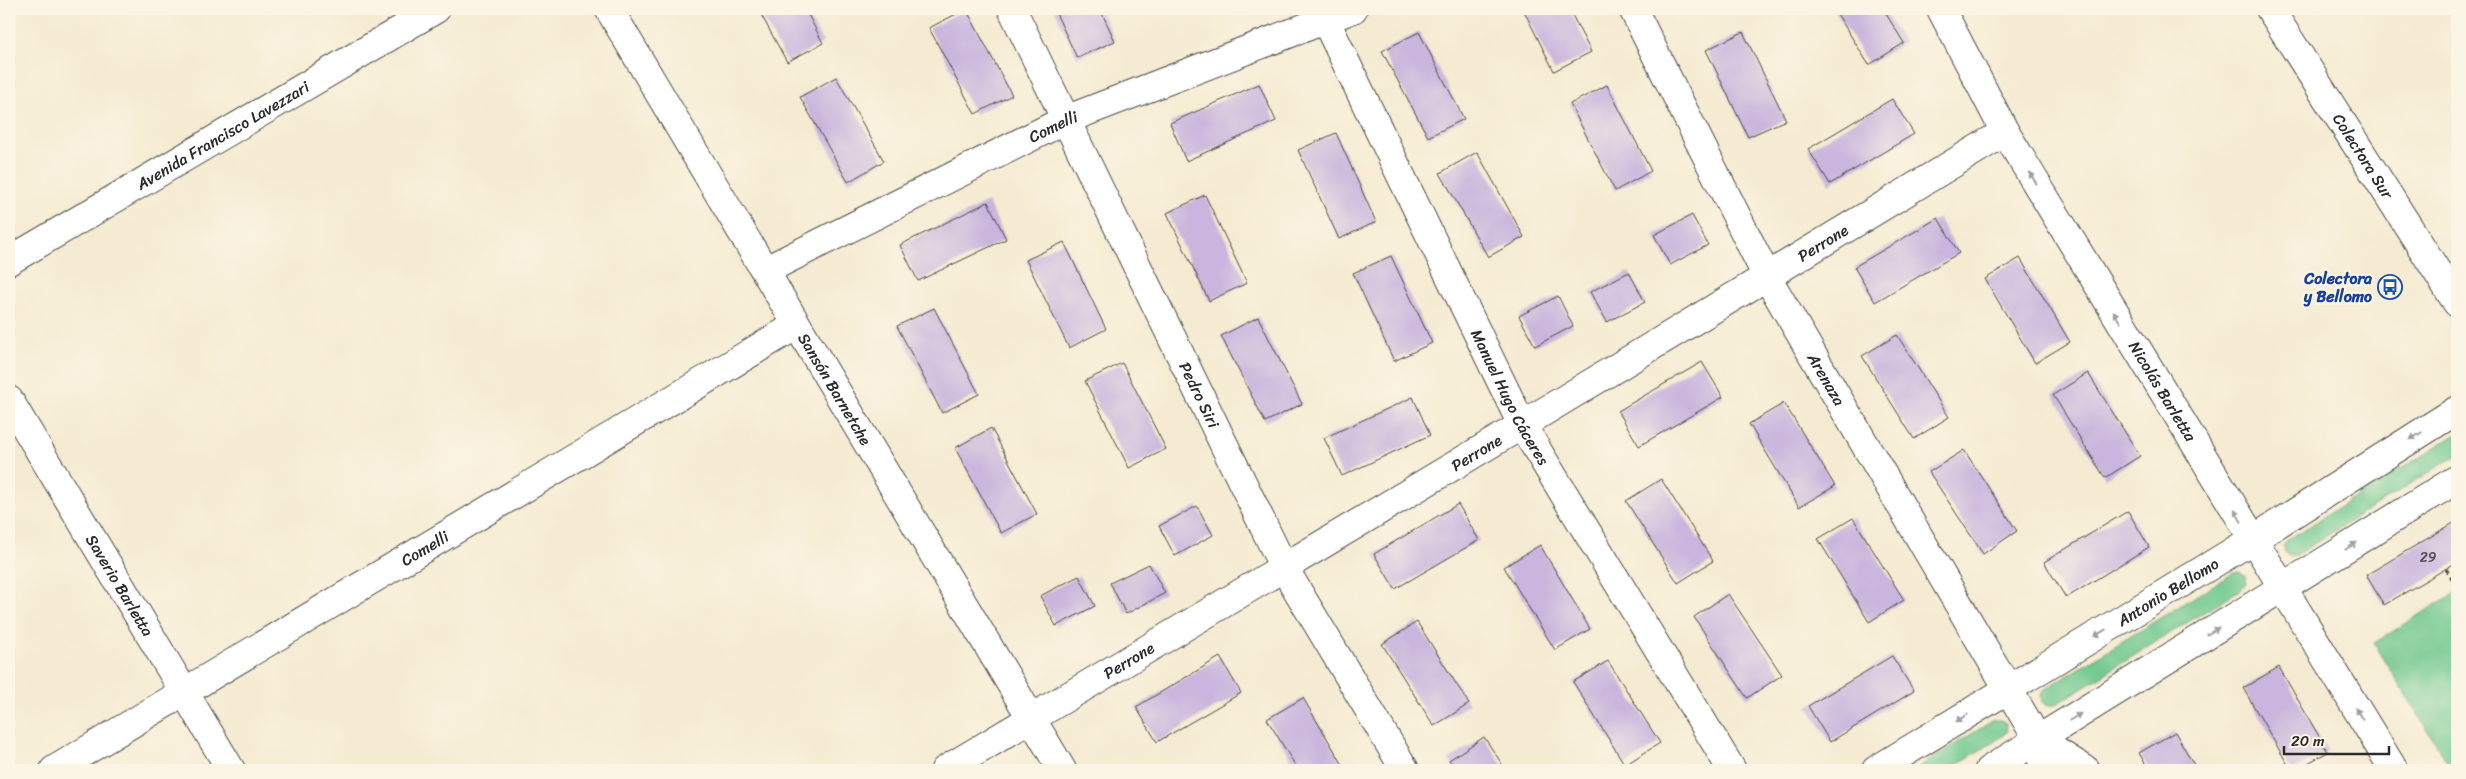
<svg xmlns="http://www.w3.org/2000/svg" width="2466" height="779" font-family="Sriracha,sans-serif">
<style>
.green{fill:#6fc88f;stroke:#4d7a5d}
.building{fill:#c9b5dd}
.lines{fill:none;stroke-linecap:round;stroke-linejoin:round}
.minor-casing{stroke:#494844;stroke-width:30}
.path{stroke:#494844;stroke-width:3;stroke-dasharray:4 4;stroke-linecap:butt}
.minor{stroke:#fff;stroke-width:28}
.oneway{fill:#a0a0a0}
.labels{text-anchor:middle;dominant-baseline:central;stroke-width:5;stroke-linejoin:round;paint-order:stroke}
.number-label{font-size:14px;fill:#524e58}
.street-label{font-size:16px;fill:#2b2b2b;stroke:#fcf5e5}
.transit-label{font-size:16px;font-weight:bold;fill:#164399;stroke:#fcf5e5;text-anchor:end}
</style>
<rect width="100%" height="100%" fill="#fcf5e5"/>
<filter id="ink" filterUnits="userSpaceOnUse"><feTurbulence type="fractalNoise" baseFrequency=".02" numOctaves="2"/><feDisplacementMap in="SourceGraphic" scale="10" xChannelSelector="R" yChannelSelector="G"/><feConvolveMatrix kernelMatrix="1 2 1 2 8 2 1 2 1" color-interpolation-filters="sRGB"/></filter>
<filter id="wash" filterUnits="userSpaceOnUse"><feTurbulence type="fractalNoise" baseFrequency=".0096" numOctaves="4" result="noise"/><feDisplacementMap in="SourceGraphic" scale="20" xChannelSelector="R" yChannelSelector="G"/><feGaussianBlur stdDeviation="1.12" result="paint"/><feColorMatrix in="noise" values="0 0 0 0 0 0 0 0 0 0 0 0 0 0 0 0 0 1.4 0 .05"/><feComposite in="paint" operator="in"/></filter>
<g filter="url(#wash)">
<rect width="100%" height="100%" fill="#f5ebd2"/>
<g class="green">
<polygon points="2457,434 2457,455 2296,555 2290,557 2284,552 2283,546 2287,540"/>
<polygon points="2239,572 2245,576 2246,583 2241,589 2055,705 2048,706 2042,702 2041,695 2045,689 2233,573"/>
<polygon points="2457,592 2457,770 2452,770 2374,643"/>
<polygon points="1994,720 2001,720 2006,723 2007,731 2003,736 1948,770 1914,770"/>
</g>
<g id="blocks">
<g class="building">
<polygon points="758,9 805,9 823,43 787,62"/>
<polygon points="966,9 1012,95 975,114 929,28"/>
<polygon points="1054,9 1100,9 1115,41 1077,58"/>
<polygon points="1523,9 1569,9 1591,52 1554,71"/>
<polygon points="1834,9 1883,9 1904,43 1869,65"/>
<polygon points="1419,32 1464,119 1428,137 1382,51"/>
<polygon points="1743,32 1786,120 1748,137 1706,50"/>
<polygon points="836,77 884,161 848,182 800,97"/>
<polygon points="1259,84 1276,121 1186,161 1170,123"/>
<polygon points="1607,85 1651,171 1615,191 1570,104"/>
<polygon points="1892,99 1914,134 1830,184 1808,149"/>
<polygon points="1336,133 1376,222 1339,239 1298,150"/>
<polygon points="1477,152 1524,237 1488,257 1440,173"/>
<polygon points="1205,195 1247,283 1209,301 1167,213"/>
<polygon points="988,202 1006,239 918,281 900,245"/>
<polygon points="1692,215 1708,245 1670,265 1654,235"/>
<polygon points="1938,218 1959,253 1875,302 1854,267"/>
<polygon points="1064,242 1106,329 1069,348 1026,260"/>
<polygon points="1391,256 1432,343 1394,361 1353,273"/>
<polygon points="2020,258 2070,342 2035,363 1985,279"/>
<polygon points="1629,272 1645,302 1607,322 1590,292"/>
<polygon points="1558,296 1573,326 1535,346 1519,316"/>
<polygon points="934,308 979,394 942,413 897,326"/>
<polygon points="1258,317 1302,404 1265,422 1221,336"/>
<polygon points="1897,335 1949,417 1914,439 1862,356"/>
<polygon points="1702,362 1723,397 1639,446 1618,411"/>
<polygon points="1122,363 1166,449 1129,468 1085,381"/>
<polygon points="2088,373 2140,456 2105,478 2053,395"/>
<polygon points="1413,397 1430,435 1342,476 1324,438"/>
<polygon points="1784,403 1835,486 1799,507 1749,424"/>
<polygon points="991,428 1037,514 1001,533 955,448"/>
<polygon points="1964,450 2017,531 1983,554 1929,472"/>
<polygon points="1661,479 1713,561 1678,583 1626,501"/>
<polygon points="1458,504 1479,540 1395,589 1374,554"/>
<polygon points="1197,506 1213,535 1175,556 1159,526"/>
<polygon points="2128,511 2149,547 2066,598 2044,562"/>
<polygon points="1853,518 1904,600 1869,622 1818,539"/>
<polygon points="2457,521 2457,562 2384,605 2366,575"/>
<polygon points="1540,545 1590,629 1555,650 1504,567"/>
<polygon points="1149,564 1165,593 1126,614 1110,583"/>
<polygon points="1079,576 1095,606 1056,626 1040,596"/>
<polygon points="1728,594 1782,675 1747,698 1694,617"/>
<polygon points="1417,622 1469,704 1434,726 1382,644"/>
<polygon points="1892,656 1914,691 1830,742 1808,706"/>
<polygon points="1220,657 1241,693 1157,742 1136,707"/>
<polygon points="1608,661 1660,743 1625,765 1573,682"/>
<polygon points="2279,667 2328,752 2295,770 2291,770 2243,688"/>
<polygon points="1303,698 1346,770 1298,770 1267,719"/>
<polygon points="2175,732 2197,770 2149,770 2139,753"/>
<polygon points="1484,737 1506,770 1456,770 1449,760"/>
</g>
</g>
</g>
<g filter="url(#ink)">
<use href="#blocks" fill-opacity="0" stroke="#494844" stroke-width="1"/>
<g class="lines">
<defs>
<g id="minor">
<path id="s1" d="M 609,9 L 1062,770"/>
<path id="s2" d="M 1012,9 L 1284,568 L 1405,770"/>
<path id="s3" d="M 1320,9 L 1522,425 L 1732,770"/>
<path id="s4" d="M 1633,9 L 1767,277 L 2038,740 L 2044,770"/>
<path id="s5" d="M 1941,9 L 2005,132 L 2394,770"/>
<path id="s6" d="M 2270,9 L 2457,303"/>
<path id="s7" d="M 9,261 L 436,9"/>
<path id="s8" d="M 766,270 L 1065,120 L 1353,9"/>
<path id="s9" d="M 9,400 L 231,770"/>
<polyline points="2038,740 2086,770"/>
<path id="s10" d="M 54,770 L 797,325"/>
<path id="s11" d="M 945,770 L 1522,425 L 2005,132"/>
<path id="s12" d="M 1876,770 L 2252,540 L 2457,410"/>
<polyline points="1989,770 2457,479"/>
</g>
</defs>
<use href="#minor" class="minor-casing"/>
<polyline class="path" points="2446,569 2457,586"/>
<use href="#minor" class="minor"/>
</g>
<defs><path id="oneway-solid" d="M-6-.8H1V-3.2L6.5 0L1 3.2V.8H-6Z" transform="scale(1.25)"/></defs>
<g class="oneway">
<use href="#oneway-solid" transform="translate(2033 178) rotate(-121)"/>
<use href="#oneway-solid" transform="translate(2117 317) rotate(-121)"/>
<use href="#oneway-solid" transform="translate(2416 436) rotate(148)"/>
<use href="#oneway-solid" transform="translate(2238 516) rotate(-121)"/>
<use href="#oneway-solid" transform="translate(2351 546) rotate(-32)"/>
<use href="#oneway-solid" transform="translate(2213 631) rotate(-32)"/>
<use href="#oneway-solid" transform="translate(2100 633) rotate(149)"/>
<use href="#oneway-solid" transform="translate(2359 714) rotate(-122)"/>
<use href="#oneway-solid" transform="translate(2075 717) rotate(-32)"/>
<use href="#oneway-solid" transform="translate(1962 718) rotate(148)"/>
</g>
</g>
<defs>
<symbol id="bus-ring" viewBox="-11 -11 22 22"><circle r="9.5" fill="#fcf5e5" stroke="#1a4fb4" stroke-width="1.5"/><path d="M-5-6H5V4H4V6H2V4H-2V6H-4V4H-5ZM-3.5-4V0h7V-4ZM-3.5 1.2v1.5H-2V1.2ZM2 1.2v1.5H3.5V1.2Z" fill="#1a4fb4"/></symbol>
</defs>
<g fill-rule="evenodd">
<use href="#bus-ring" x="2376" y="273" width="28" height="28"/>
</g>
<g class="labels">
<g class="number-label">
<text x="2428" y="557">29</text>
</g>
<g class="street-label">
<text stroke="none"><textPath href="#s8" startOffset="321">Comelli</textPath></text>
<text stroke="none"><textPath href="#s7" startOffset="248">Avenida Francisco Lavezzari</textPath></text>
<text stroke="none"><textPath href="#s6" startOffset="174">Colectora Sur</textPath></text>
<text stroke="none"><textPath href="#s11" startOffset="1024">Perrone</textPath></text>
<text stroke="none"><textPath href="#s4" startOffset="418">Arenaza</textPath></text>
<text stroke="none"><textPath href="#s1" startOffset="442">Sansón Barnetche</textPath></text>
<text stroke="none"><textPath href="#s5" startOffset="442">Nicolás Barletta</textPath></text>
<text stroke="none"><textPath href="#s2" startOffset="429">Pedro Siri</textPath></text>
<text stroke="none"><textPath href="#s3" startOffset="432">Manuel Hugo Cáceres</textPath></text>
<text stroke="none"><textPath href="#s11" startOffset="619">Perrone</textPath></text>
<text stroke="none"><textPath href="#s10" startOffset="432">Comelli</textPath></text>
<text stroke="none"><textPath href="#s9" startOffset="216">Saverio Barletta</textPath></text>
<text stroke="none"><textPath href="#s12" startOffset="342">Antonio Bellomo</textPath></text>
<text stroke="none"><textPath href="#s11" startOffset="214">Perrone</textPath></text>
</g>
<g class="transit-label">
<text x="2372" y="278">Colectora<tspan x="2372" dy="18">y Bellomo</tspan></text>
</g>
</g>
<rect width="2466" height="779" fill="none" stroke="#fcf5e5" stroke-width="30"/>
<path d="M2284 746v8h105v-8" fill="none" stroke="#2b2b2b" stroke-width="2.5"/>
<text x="2291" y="746" font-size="15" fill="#2b2b2b" stroke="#fcf5e5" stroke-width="4" paint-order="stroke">20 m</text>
</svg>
